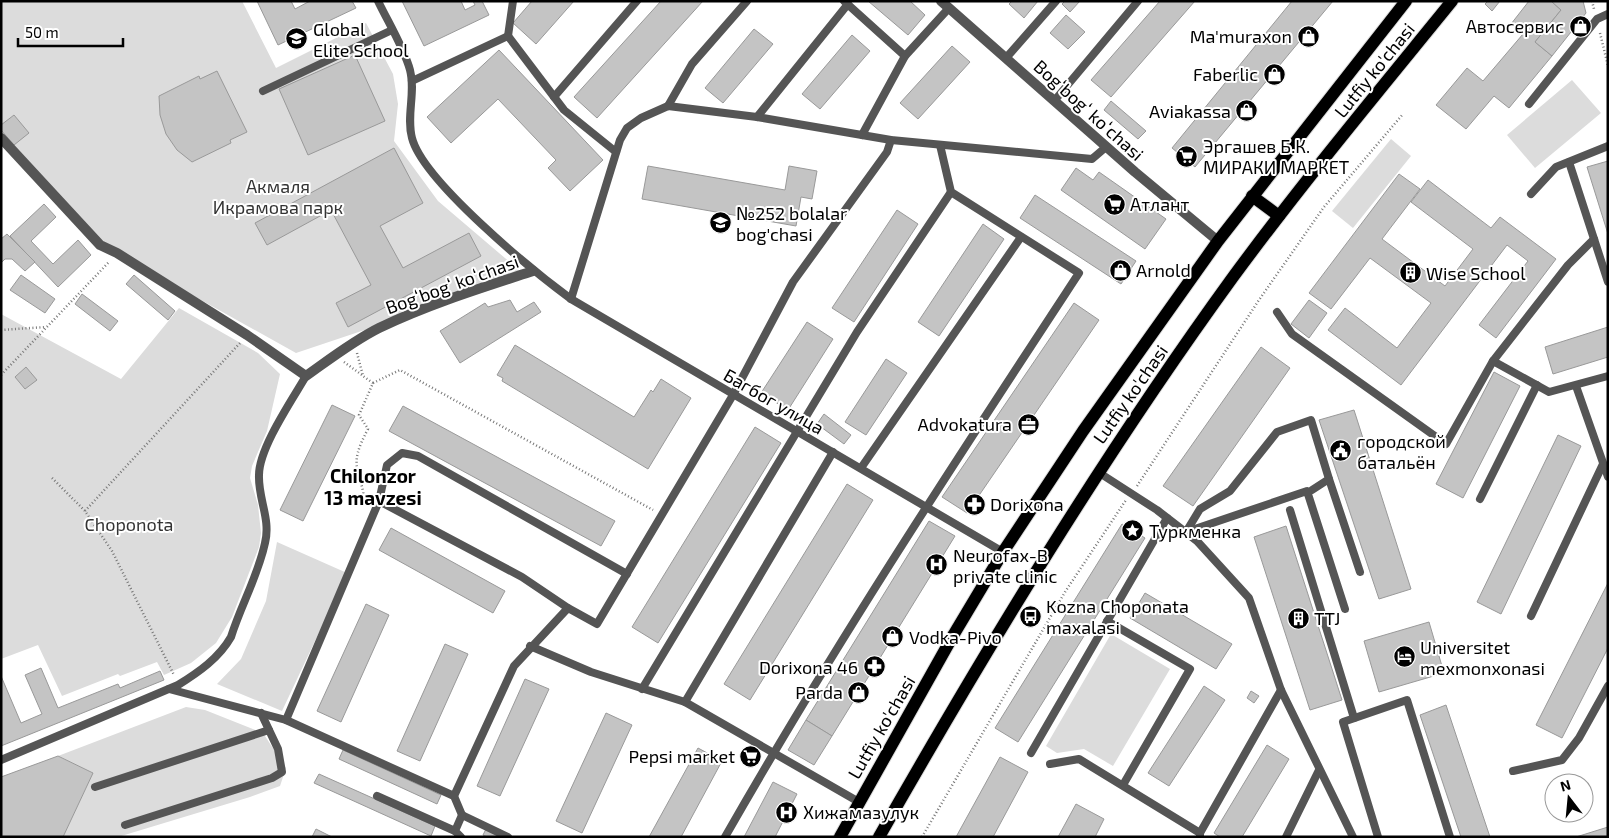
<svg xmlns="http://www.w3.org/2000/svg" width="1609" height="838" font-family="'Exo 2',sans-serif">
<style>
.green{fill:#dcdcdc}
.building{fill:#c4c4c4;stroke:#999}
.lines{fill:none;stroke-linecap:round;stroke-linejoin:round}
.primary-casing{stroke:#dbdbdb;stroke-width:14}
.path{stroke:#777;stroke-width:2.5;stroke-dasharray:1 2.5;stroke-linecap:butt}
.service{stroke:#555;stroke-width:8}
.minor{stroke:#555;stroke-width:10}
.primary{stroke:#000;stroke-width:12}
.labels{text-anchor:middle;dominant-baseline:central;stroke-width:4;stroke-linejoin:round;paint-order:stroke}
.poi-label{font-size:18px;fill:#000;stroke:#fff;text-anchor:start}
.street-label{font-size:18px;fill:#000;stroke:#fff}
.park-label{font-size:18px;fill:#333;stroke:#fff}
.neighbourhood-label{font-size:19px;font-weight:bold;fill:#000;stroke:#fff}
</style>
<rect width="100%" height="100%" fill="#fff"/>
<g class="green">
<polygon points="1,1 242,1 276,68 366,23 393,74 398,104 394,141 438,201 526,276 296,353 106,247 1,144"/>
<polygon points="1572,80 1601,113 1535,168 1507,135"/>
<polygon points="1391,139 1411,156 1353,228 1332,211"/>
<polygon points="179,308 258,353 280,374 267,431 252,466 250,478 258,505 261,533 259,547 232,617 216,643 191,663 164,675 157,662 120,676 118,674 62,696 38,645 1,659 1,314 121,379"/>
<polygon points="277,542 347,573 282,711 217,684 241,659 266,601"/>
<polygon points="1111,634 1170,669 1113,766 1084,749 1057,753 1046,746"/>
<polygon points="186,707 205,710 263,733 286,768 280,786 250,797 118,837 63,837 93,773 58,756"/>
</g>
<g class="building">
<polygon points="257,1 291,1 295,9 310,1 352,1 356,8 278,45"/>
<polygon points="402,1 461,1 465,10 475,5 473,1 482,1 489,15 424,46"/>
<polygon points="532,1 574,1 536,44 513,23"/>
<polygon points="661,1 703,1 597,118 574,97"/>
<polygon points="868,1 910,1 925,15 908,35"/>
<polygon points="1012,1 1038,1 1024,18 1009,4"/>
<polygon points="1065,1 1080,1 1070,12 1062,4"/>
<polygon points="1160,1 1195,1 1111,97 1091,80"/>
<polygon points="1292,1 1333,1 1195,167 1172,148"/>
<polygon points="1488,1 1500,1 1492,11 1485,4"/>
<polygon points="1529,1 1551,1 1561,10 1535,42 1552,56 1509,108 1494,96 1466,129 1436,105 1467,68 1483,81 1523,34 1511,24"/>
<polygon points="1551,1 1583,1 1586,13 1552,56 1535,42 1561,10"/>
<polygon points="1066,15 1085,32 1068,49 1050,33"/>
<polygon points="754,29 773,44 723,103 705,88"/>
<polygon points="852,35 870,51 820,109 802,94"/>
<polygon points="952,46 970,62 918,119 900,103"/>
<polygon points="499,50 603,160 570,191 548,168 556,160 498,99 451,143 427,117"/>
<polygon points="355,55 385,121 308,155 279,89"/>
<polygon points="217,71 247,132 230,140 231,143 192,162 177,150 166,134 160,115 159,96 199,76 200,79"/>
<polygon points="1111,101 1146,131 1138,139 1104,110"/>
<polygon points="14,115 29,133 14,145 1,130 1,125"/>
<polygon points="394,148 423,203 380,226 403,268 469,233 481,256 348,327 336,303 371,285 331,210 267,245 255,223"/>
<polygon points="1608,161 1608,234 1587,167"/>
<polygon points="648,166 785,190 789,166 817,171 812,199 801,197 796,226 642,199"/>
<polygon points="1076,168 1093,180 1099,172 1166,219 1145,249 1061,190"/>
<polygon points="1399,174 1420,189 1382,239 1445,286 1473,249 1411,202 1428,180 1491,228 1500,217 1556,259 1496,338 1479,325 1528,261 1507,245 1401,385 1328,330 1345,308 1397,348 1431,303 1370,258 1331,309 1309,293"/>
<polygon points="1035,195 1136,261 1121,284 1020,218"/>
<polygon points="44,204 56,217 31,241 53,264 78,240 91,255 58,287 10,236"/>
<polygon points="897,210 918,224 854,322 832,308"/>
<polygon points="983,224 1004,239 939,336 918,322"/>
<polygon points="7,234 35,262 25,271 12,259 5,259 1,263 1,239"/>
<polygon points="21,275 55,299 45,313 10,290"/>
<polygon points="134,275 175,311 168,320 126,284"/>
<polygon points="82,294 118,321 110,331 75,304"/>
<polygon points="510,300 517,312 534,302 541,312 460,363 440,331 485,303 488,307"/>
<polygon points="1309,300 1327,313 1309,338 1291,324"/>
<polygon points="1074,303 1099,320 967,513 942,497"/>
<polygon points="807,322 833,339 788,410 761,393"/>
<polygon points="1608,327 1608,357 1553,374 1545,347"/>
<polygon points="515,345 634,417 651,390 653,392 661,379 691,398 648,469 502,381 503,378 497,375"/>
<polygon points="1261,347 1290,368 1193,506 1163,486"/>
<polygon points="886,359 907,373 866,435 845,422"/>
<polygon points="26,367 37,380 25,389 15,377"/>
<polygon points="1494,372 1520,386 1463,498 1436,484"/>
<polygon points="332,405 355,416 303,521 280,510"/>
<polygon points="403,406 615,521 601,546 389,431"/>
<polygon points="1354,410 1411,589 1379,599 1319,420"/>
<polygon points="824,414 851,435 844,444 817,424"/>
<polygon points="755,427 781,443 658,643 632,627"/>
<polygon points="1558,435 1581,446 1501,614 1477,602"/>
<polygon points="847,484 873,500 750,700 724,684"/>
<polygon points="929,521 955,536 832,736 806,720"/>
<polygon points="1122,524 1145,538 1018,742 995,728"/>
<polygon points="1286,526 1342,700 1310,710 1254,537"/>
<polygon points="391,528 505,591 493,613 379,550"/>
<polygon points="1608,583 1608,648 1562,738 1536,725"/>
<polygon points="1145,593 1232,644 1216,669 1130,618"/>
<polygon points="366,604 389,615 341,722 317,711"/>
<polygon points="1429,622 1444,673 1379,692 1364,641"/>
<polygon points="445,644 468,654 420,761 397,751"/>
<polygon points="41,668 58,708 118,684 120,688 160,671 164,680 1,746 1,676 21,723 42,714 25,675"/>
<polygon points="525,679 549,689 500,796 477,786"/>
<polygon points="1204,686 1225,700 1169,786 1148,773"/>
<polygon points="1251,691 1259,696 1254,703 1247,698"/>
<polygon points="1446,705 1490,837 1461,837 1420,715"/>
<polygon points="606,713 632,725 582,833 556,821"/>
<polygon points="806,720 832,736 814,765 788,750"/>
<polygon points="1267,745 1289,759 1242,837 1220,837 1214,833"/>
<polygon points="698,748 722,761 681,837 649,837"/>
<polygon points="343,750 441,795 437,804 339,759"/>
<polygon points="58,756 93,773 63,837 1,837 1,777"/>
<polygon points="1000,757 1028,772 993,837 956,837"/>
<polygon points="319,774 435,826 431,836 314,783"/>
<polygon points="773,782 797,794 775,837 744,837"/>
<polygon points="1076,804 1104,819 1095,837 1058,837"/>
<polygon points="487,827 507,837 487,837 483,835"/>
<polygon points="1608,827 1608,837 1576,837"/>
<polygon points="316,829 332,837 312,837"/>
</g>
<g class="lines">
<defs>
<g id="primary">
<polyline points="1252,196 1279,216"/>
<polyline points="840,837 954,634 1003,552 1083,431 1218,241 1406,1"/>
<path d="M 879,837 C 989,644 1103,456 1233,277 C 1303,182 1378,92 1452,1"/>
</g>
</defs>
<use href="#primary" class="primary-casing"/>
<g class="path">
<polyline points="1592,1 1594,9"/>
<polyline points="1600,33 1608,66"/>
<polyline points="1,330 46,327"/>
<path d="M 357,353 L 363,376 L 373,383 L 359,415 L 368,429 C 346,470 362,467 365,506"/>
<polyline points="344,362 362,375"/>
<polyline points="1,375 109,262"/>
<polyline points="373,383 400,370 653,510"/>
<polyline points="52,478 85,511 112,551 174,675"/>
<polyline points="1137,486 1259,300 1324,207 1403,114"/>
<polyline points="85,511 240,343"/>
<polyline points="922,837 1065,592 1126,500"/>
</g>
<g class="service">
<path d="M 378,1 C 388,22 404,48 410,70 C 416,92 406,116 412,138 C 423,181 533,271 571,299 L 1003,552"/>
<polyline points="844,1 905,56"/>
<polyline points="508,36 513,1"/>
<polyline points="1006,58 1056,1"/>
<polyline points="412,81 508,36 564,110 616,152"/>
<polyline points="263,91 392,30"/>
<polyline points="554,97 637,1"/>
<polyline points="1055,100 1138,1"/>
<polyline points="1529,104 1597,19 1608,14"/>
<polyline points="668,106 692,64 747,1"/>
<polyline points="757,117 848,4"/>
<polyline points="862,135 905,56 949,8"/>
<polyline points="1569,162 1608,282"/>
<polyline points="1531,194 1556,167 1608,146"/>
<polyline points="571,299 620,140 627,128 641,118 668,106 757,117 891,140 1092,159 1106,147"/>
<polyline points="1277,312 1292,334 1446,444 1493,361 1549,392 1608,376"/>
<polyline points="1493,361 1568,265 1594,239"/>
<polyline points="1576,386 1608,477"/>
<polyline points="861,468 1021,237"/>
<polyline points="1098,472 1157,510 1197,541 1249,598 1281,690 1353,837"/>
<polyline points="1329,479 1360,572"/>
<polyline points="1480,499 1537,385"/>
<polyline points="379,501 522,577 568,608"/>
<polyline points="1290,510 1354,718"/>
<polyline points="1186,532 1200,509 1230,491 1277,432 1311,420 1329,479 1312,490"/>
<polyline points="1186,532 1307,491 1345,609"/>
<polyline points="1531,616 1603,464"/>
<polyline points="1107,621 1190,669 1123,785"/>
<polyline points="530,646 591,672 685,702 859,802"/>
<polyline points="169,689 286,720 454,796 462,815 508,837"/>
<polyline points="642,689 857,332 951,192"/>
<polyline points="685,702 833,452"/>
<polyline points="286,720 379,501 387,465 402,453 418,456 627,574"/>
<polyline points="1031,753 1167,518"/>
<path d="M 1,760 L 178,685 C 199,672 219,658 231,637 C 241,605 258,576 265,543 C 271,519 258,499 259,475 C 259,448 292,400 306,376"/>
<polyline points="1050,764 1079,759 1200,833 1200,837"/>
<polyline points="1513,771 1562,760 1579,738 1608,686"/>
<polyline points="95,787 269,730"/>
<polyline points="377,796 455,831"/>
<polyline points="454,796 514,666 568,608 597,624 733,395 793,282 887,152 891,140"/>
<polyline points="125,825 272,778 282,772 278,749 261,713"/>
<polyline points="1200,833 1281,690"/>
<polyline points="461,837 455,831 462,815"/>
<path d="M 725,837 C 835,644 957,459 1079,273 L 951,192 L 940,145"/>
<polyline points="1286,837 1319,770"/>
<polyline points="1378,837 1343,722 1407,700 1450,837"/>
</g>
<g class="minor">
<polyline points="941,1 1135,172 1218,241"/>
<path d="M 1,138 L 100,245 L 117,253 L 247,335 L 306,376 C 330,359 353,341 379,328 C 429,304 481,288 533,271"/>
</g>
<use href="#primary" class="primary"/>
</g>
<defs>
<symbol id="shop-disc" viewBox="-11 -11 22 22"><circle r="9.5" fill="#000" stroke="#fff"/><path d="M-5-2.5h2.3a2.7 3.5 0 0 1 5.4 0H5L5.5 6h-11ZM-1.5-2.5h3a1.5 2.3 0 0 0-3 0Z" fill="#fff"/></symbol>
<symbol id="school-disc" viewBox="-11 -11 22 22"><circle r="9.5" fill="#000" stroke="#fff"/><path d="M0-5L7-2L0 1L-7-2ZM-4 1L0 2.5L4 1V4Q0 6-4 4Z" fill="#fff"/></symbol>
<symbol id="supermarket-disc" viewBox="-11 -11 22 22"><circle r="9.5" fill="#000" stroke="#fff"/><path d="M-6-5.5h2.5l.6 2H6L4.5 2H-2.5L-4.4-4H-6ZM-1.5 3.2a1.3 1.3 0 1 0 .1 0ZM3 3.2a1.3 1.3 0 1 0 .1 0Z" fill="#fff"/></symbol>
<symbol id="building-disc" viewBox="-11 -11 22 22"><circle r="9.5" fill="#000" stroke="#fff"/><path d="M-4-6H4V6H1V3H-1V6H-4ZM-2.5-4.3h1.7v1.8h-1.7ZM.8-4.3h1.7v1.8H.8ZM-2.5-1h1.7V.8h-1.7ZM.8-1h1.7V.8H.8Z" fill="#fff"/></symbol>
<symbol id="office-disc" viewBox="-11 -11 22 22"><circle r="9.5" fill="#000" stroke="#fff"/><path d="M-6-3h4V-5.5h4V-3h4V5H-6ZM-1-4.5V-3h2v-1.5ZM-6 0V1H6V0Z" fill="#fff"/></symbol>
<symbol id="civic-disc" viewBox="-11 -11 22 22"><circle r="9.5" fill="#000" stroke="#fff"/><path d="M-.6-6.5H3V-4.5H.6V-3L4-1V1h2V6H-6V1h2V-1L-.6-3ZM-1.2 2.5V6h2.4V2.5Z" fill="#fff"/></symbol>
<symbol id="pharmacy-disc" viewBox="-11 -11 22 22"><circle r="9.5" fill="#000" stroke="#fff"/><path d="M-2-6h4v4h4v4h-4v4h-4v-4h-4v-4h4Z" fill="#fff"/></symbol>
<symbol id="sight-disc" viewBox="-11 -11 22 22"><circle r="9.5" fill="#000" stroke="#fff"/><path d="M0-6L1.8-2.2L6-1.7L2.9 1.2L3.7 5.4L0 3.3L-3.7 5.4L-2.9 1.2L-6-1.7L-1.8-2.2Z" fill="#fff"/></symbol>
<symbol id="hospital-disc" viewBox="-11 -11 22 22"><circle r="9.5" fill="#000" stroke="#fff"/><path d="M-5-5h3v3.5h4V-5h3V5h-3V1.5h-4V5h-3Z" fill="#fff"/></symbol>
<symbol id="bus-disc" viewBox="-11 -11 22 22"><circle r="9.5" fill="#000" stroke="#fff"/><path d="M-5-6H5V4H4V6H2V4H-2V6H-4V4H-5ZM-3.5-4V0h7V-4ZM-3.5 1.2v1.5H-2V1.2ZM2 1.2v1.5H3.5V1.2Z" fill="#fff"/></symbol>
<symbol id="hotel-disc" viewBox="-11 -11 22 22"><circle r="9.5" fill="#000" stroke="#fff"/><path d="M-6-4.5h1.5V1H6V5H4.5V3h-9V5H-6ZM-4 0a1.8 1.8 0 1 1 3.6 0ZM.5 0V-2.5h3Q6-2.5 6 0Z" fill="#fff"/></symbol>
</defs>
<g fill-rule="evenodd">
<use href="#shop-disc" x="1568" y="14" width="25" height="25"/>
<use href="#shop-disc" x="1296" y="24" width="25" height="25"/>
<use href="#school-disc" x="284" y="26" width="25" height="25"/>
<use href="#shop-disc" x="1262" y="62" width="25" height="25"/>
<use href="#shop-disc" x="1234" y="98" width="25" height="25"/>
<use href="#supermarket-disc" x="1174" y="144" width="25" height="25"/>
<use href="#supermarket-disc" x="1102" y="192" width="25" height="25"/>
<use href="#school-disc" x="708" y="210" width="25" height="25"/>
<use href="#shop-disc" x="1108" y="258" width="25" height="25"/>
<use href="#building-disc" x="1398" y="260" width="25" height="25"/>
<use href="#office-disc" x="1016" y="412" width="25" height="25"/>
<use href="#civic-disc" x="1328" y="438" width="25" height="25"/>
<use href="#pharmacy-disc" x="962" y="492" width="25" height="25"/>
<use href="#sight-disc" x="1120" y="518" width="25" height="25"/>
<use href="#hospital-disc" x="924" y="552" width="25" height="25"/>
<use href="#bus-disc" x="1018" y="604" width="25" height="25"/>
<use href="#building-disc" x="1286" y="606" width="25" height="25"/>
<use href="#shop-disc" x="880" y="624" width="25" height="25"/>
<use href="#hotel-disc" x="1392" y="644" width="25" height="25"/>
<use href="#pharmacy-disc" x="862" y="654" width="25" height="25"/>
<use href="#shop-disc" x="846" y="680" width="25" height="25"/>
<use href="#supermarket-disc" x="738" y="744" width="25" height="25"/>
<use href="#hospital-disc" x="774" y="800" width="25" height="25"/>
</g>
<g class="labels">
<g class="poi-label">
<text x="1564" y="26" text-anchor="end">Автосервис</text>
<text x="313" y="29">Global<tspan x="313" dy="21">Elite School</tspan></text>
<text x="1292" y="36" text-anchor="end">Ma'muraxon</text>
<text x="1258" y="74" text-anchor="end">Faberlic</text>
<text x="1231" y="111" text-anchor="end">Aviakassa</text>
<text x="1203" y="146">Эргашев Б.К.<tspan x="1203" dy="21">МИРАКИ МАРКЕТ</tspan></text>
<text x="1130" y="204">Атлант</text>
<text x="736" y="213">№252 bolalar<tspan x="736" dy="21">bog'chasi</tspan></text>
<text x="1136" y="270">Arnold</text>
<text x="1426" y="273">Wise School</text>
<text x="1012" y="424" text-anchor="end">Advokatura</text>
<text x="1357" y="441">городской<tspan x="1357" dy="21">батальён</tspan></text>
<text x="990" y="504">Dorixona</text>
<text x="1149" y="531">Туркменка</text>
<text x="953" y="555">Neurofax-B<tspan x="953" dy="21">private clinic</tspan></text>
<text x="1046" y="606">Kozna Choponata<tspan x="1046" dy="21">maxalasi</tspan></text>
<text x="1314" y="618">TTJ</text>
<text x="909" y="637">Vodka-Pivo</text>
<text x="1420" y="647">Universitet<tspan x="1420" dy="21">mexmonxonasi</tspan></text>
<text x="858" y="667" text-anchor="end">Dorixona 46</text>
<text x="843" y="692" text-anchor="end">Parda</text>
<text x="735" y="756" text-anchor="end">Pepsi market</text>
<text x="803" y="812">Хижамазулук</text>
</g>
<g class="street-label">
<text transform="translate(1374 70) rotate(-51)">Lutfiy ko'chasi</text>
<text transform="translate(1089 110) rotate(42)">Bogʻbogʻ koʻchasi</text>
<text transform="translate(452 284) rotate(-20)">Bogʻbogʻ koʻchasi</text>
<text transform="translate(1130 394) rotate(-55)">Lutfiy ko'chasi</text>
<text transform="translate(774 401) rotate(30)">Багбог улица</text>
<text transform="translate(881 727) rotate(-60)">Lutfiy ko'chasi</text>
</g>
<g class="park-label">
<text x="278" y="186">Акмаля<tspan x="278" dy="21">Икрамова парк</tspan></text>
<text x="129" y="524">Choponota</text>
</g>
<g class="neighbourhood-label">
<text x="373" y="475">Chilonzor<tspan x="373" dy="22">13 mavzesi</tspan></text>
</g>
</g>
<rect width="1609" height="838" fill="none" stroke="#000000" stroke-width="5"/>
<g transform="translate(1569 798) rotate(344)"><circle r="24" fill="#ffffff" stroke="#999999"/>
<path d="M0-4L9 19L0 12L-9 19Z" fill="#000000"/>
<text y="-8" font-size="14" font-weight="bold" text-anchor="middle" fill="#000000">N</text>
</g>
<path d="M18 38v8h105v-8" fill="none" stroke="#000000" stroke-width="2.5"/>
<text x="25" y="38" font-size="15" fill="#000000" stroke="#ffffff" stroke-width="4" paint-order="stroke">50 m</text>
</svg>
